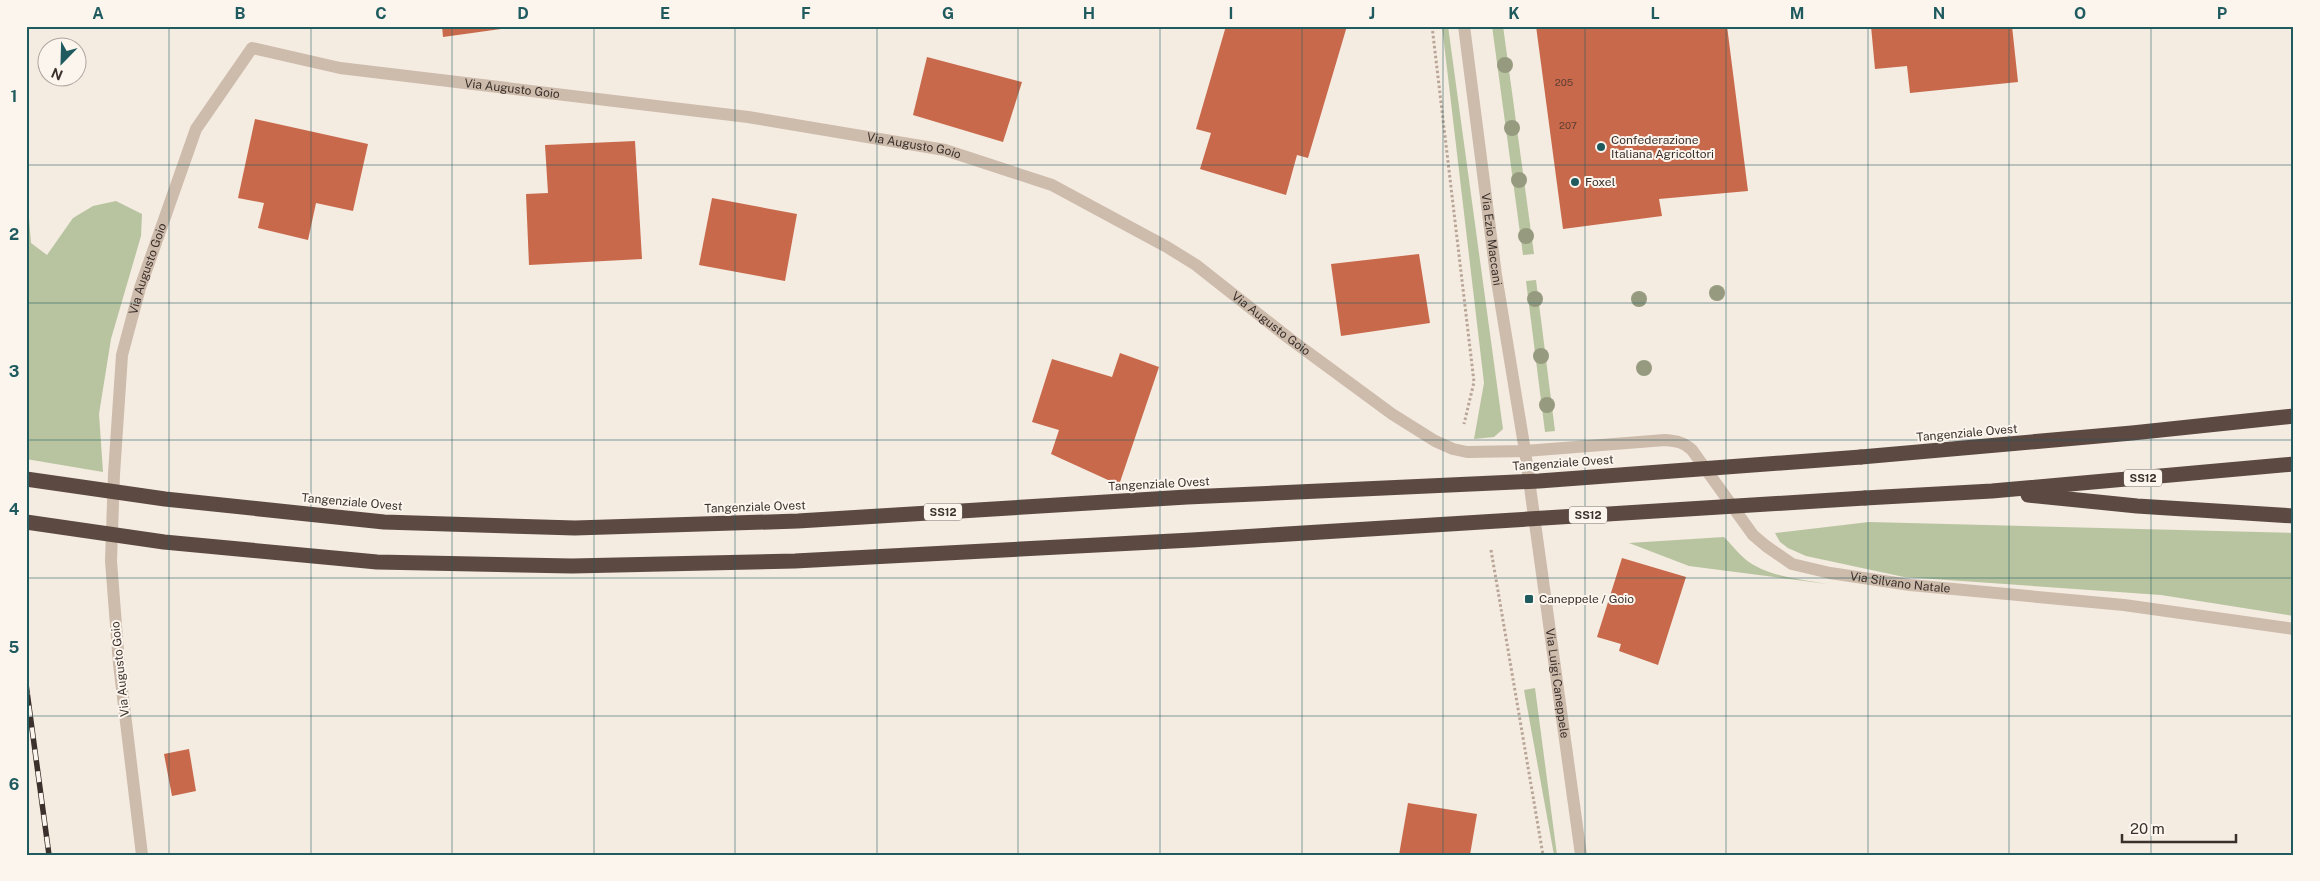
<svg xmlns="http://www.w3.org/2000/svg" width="2320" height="881" font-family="'Public Sans',sans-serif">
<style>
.green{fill:#b8c4a0}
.building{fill:#c8694b}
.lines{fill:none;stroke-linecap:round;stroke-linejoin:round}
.path{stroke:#b9a596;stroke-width:3;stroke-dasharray:2.5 2.5;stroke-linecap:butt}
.minor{stroke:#cdbbac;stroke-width:12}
.highway{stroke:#5c4a42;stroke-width:15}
.rail-casing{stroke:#3b302b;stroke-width:5.5}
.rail{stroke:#fbf5ee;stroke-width:4;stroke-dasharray:11;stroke-linecap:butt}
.highway-bridge{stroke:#5c4a42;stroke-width:15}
.tree{fill:#969b7f}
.grid{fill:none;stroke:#1f5a5e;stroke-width:1;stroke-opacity:0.55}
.poi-dot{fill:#1f5a5e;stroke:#fbf5ee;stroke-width:2}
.labels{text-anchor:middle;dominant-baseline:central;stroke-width:4;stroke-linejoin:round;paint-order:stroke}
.number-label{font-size:10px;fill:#5e3e33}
.shield{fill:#fbf5ee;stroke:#756b66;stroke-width:1}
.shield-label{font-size:11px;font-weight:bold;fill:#3b302b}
.street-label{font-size:12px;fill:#3b302b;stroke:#fbf5ee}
.poi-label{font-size:12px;fill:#3b302b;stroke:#fbf5ee;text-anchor:start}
.neatline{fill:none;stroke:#1f5a5e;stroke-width:2}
.grid-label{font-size:16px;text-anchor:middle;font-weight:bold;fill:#1f5a5e}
</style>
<rect width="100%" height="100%" fill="#f4ebe1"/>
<g class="green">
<polygon points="1442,26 1448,26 1503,429 1494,437 1474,439 1484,383"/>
<polygon points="1492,26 1503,26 1534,254 1523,255"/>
<polygon points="26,181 31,243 47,255 73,218 93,206 116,201 142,214 141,236 111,339 99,414 103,472 26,459"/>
<polygon points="1536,280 1555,431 1545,432 1526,281"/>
<polygon points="1869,522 2294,533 2294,616 2161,595 1904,577 1806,556 1788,548 1780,542 1775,533"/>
<path d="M 1724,537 C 1731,544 1738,553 1745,559 C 1767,577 1800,579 1827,584 L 1689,566 L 1629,543 Z"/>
<polygon points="1535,688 1557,855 1554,855 1524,690"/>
</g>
<g class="building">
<polygon points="442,26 515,26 515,27 443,37"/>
<polygon points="1226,26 1347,26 1308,158 1297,155 1286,195 1200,169 1211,133 1196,129"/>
<polygon points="1536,26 1727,26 1748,191 1659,199 1662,216 1563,229"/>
<polygon points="1871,26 2012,26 2018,82 1910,93 1907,66 1875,69"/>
<polygon points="927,57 1022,82 1003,142 913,115"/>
<polygon points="255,119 368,144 353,211 316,203 308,240 258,228 264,203 238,198"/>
<polygon points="635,141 642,259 529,265 526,194 548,193 545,145"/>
<polygon points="712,198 797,214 785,281 699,265"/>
<polygon points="1419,254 1430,323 1341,336 1331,264"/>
<polygon points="1120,353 1159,367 1119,485 1051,454 1059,430 1032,422 1052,359 1112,377"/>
<polygon points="1622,558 1686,577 1658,665 1619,651 1621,644 1597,637"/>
<polygon points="189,749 196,791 172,796 164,754"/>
<polygon points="1408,803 1477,814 1470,855 1399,855"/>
</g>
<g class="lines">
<g class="path">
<polyline points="1432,26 1474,382 1464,424"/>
<polyline points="1491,550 1543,855"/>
</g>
<g class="minor">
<path id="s1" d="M 1464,26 L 1496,275 L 1525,451 L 1581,855"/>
<path id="s2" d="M 142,855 L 119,664 L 111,561 L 114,474 L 122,355 L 140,288 L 196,129 L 252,48 L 340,68 L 748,117 L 945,150 L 1052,185 L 1167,247 L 1196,265 L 1290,339 L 1392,414 L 1435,441 L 1453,449 L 1467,452 L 1525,451 L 1665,440 C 1676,441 1684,442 1692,450 L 1753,535 L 1766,546 L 1792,564 L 1830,573 L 1910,585 L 2124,605 L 2294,629"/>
</g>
<g class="highway">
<polyline points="1861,457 2132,433 2294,416"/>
<polyline points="2028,495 2137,506 2294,516"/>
<polyline points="1865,498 1992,491 2294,464"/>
</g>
<defs>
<polyline id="rail" points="26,684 49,855"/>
</defs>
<use href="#rail" class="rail-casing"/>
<use href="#rail" class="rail"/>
<g class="highway-bridge">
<polyline points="26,479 165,499 384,522 575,528 798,521 1187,497 1539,481 1861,457"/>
<polyline points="26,522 164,542 377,562 572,566 795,561 1192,540 1865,498"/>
</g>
</g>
<g class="tree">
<circle cx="1505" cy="65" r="8"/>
<circle cx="1512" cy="128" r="8"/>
<circle cx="1519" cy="180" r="8"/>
<circle cx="1526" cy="236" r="8"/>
<circle cx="1717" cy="293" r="8"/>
<circle cx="1535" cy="299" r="8"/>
<circle cx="1639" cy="299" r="8"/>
<circle cx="1541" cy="356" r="8"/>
<circle cx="1644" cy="368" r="8"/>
<circle cx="1547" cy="405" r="8"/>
</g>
<path class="grid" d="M 169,26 L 169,855M 311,26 L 311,855M 452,26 L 452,855M 594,26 L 594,855M 735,26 L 735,855M 877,26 L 877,855M 1018,26 L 1018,855M 1160,26 L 1160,855M 1302,26 L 1302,855M 1443,26 L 1443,855M 1585,26 L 1585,855M 1726,26 L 1726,855M 1868,26 L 1868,855M 2009,26 L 2009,855M 2151,26 L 2151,855M 26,165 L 2294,165M 26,303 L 2294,303M 26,440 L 2294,440M 26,578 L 2294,578M 26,716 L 2294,716"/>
<g class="poi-dot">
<circle cx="1601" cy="147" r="5"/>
<circle cx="1575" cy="182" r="5"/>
<rect x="1524" y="594" width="10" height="10" rx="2.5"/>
</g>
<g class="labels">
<g class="number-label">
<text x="1564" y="82">205</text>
<text x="1568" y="125">207</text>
</g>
<g class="shield">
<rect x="2124" y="469.5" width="38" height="17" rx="4"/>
<rect x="924" y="503.5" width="38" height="17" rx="4"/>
<rect x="1569" y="506.5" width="38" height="17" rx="4"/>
</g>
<g class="shield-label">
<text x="2143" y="478">SS12</text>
<text x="943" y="512">SS12</text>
<text x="1588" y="515">SS12</text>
</g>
<g class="street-label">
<text stroke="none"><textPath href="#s2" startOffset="1102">Via Augusto Goio</textPath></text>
<text stroke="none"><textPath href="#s2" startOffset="1508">Via Augusto Goio</textPath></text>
<text stroke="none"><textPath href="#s1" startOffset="215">Via Ezio Maccani</textPath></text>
<text stroke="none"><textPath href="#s2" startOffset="592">Via Augusto Goio</textPath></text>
<text stroke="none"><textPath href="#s2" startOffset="1912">Via Augusto Goio</textPath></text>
<text transform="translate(1967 433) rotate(-5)">Tangenziale Ovest</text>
<text transform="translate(1563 463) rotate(-4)">Tangenziale Ovest</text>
<text transform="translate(1159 484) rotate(-3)">Tangenziale Ovest</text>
<text transform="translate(352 502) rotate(5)">Tangenziale Ovest</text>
<text transform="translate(755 507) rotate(-2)">Tangenziale Ovest</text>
<text stroke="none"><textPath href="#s2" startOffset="2639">Via Silvano Natale</textPath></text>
<text transform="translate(120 669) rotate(-96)">Via Augusto Goio</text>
<text stroke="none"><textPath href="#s1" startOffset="664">Via Luigi Caneppele</textPath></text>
</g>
<g class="poi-label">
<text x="1611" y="140">Confederazione<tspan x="1611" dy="14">Italiana Agricoltori</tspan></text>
<text x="1585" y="182">Foxel</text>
<text x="1539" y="599">Caneppele / Goio</text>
</g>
</g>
<rect width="2320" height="881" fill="none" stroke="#fbf5ee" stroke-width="55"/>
<g transform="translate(62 62) rotate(203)"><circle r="24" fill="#fbf5ee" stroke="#aea6a0"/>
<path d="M0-4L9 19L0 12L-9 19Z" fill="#1f5a5e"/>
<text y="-8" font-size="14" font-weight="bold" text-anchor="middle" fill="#3b302b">N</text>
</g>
<path d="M2122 834v8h114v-8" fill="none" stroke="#3b302b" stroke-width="2.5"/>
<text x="2130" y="834" font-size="15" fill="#3b302b" stroke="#fbf5ee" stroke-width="4" paint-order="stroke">20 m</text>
<rect x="28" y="28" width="2264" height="826" class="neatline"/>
<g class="grid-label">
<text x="98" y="19">A</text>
<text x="240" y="19">B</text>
<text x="381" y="19">C</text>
<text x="523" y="19">D</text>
<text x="665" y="19">E</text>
<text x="806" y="19">F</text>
<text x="948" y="19">G</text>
<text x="1089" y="19">H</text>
<text x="1231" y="19">I</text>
<text x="1372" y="19">J</text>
<text x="1514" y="19">K</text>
<text x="1655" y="19">L</text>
<text x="1797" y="19">M</text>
<text x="1939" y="19">N</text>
<text x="2080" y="19">O</text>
<text x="2222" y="19">P</text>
<text x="14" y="102">1</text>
<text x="14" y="240">2</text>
<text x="14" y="377">3</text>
<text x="14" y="515">4</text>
<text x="14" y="653">5</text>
<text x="14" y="790">6</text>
</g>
</svg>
